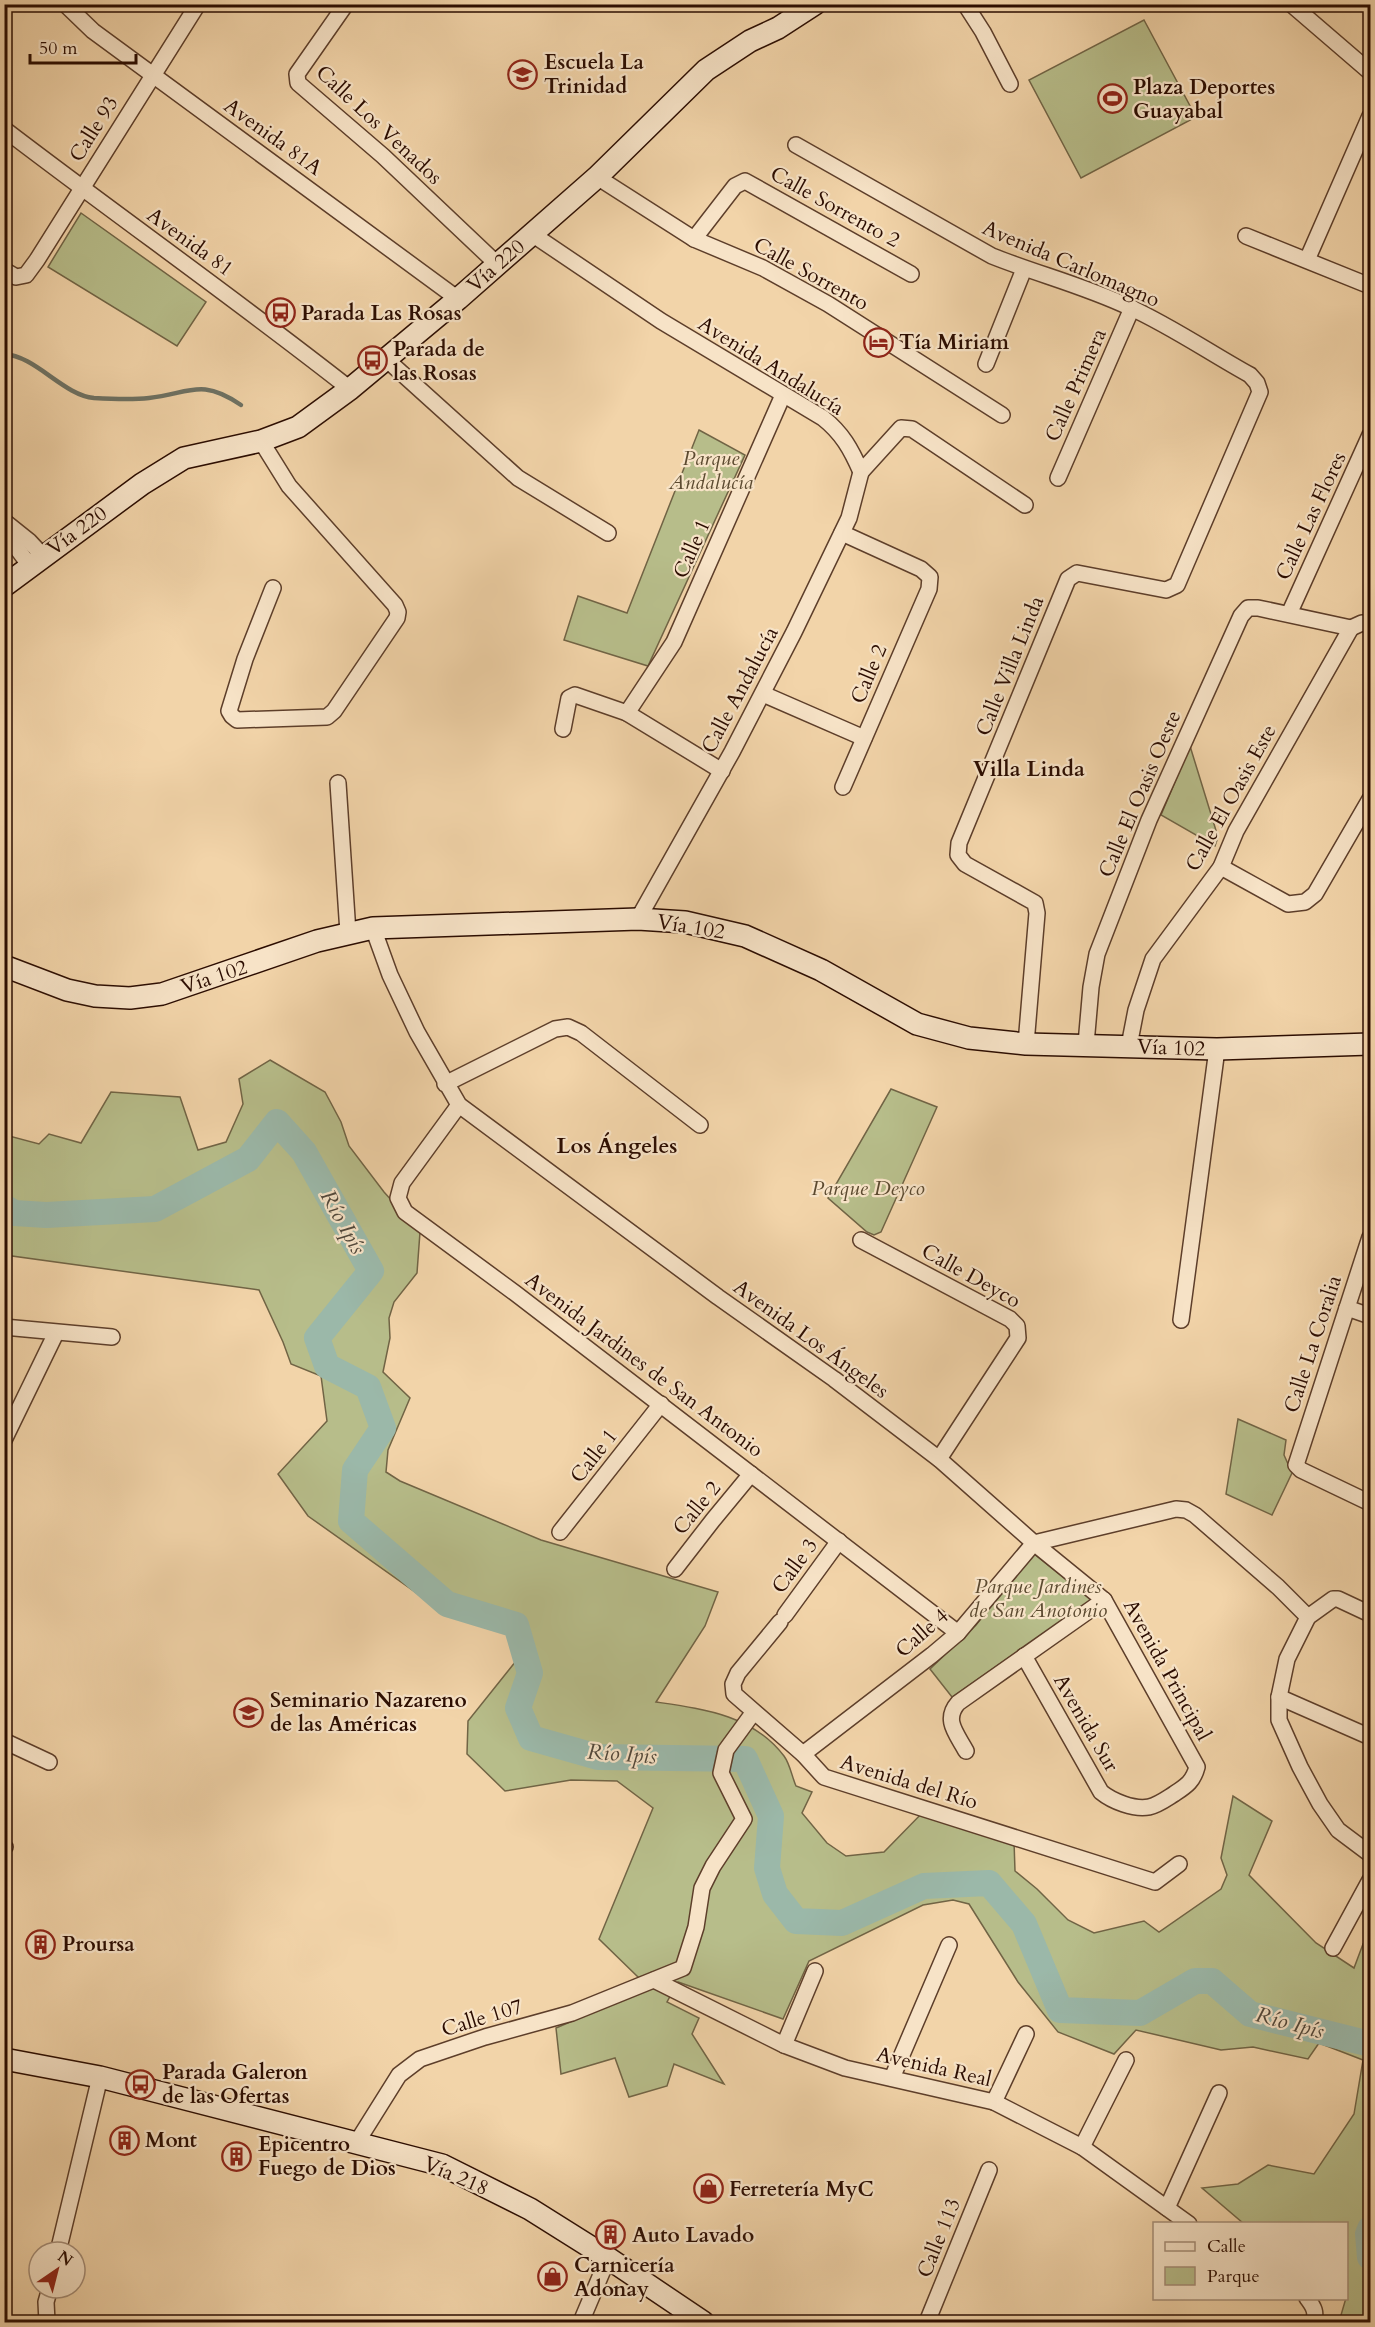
<svg xmlns="http://www.w3.org/2000/svg" width="1375" height="2327" font-family="Cardo,serif">
<style>
.green{fill:#b7bd8a;stroke:#716445;stroke-width:1.5}
.lines{fill:none;stroke-linecap:round;stroke-linejoin:round}
.stream{stroke:#6e7365;stroke-width:4.5}
.river{stroke:#9bb8a9;stroke-width:26}
.street-casing{stroke:#5d3e2a;stroke-width:18}
.secondary-casing{stroke:#2b0c00;stroke-width:24}
.street{stroke:#f7e3c7;stroke-width:15}
.secondary{stroke:#f7e3c7;stroke-width:21}
.labels{text-anchor:middle;dominant-baseline:central;stroke-width:4.5;stroke-linejoin:round;paint-order:stroke}
.poi-label{font-size:21px;font-weight:bold;fill:#2b0c00;stroke:#f7e3c7;text-anchor:start}
.street-label{font-size:21px;fill:#2b0c00;stroke:#f7e3c7}
.park-label{font-size:21px;font-style:italic;fill:#5c4a30;stroke:#f7e3c7}
.neighbourhood-label{font-size:22px;font-weight:bold;fill:#2b0c00;stroke:#f7e3c7}
.water-label{font-size:22px;font-style:italic;fill:#52483b;stroke:#f7e3c7}
</style>
<rect width="100%" height="100%" fill="#f2d4a9"/>
<filter id="stains"><feTurbulence type="fractalNoise" baseFrequency=".00333" numOctaves="4"/><feColorMatrix values="0 0 0 0 .2 0 0 0 0 .09 0 0 0 0 .02 0 0 0 .5 -.17"/></filter>
<radialGradient id="worn" r=".72"><stop offset=".6" stop-color="#630" stop-opacity="0"/><stop offset="1" stop-color="#630" stop-opacity=".3"/></radialGradient>
<g class="green">
<polygon points="1144,20 1196,117 1081,178 1029,80"/>
<polygon points="81,213 206,302 177,346 48,267"/>
<polygon points="699,430 745,455 648,666 564,640 578,596 627,613"/>
<polygon points="1190,746 1218,837 1215,846 1161,815"/>
<path d="M 270,1060 L 325,1092 L 341,1122 L 349,1146 L 384,1192 L 420,1232 L 417,1273 L 394,1302 L 389,1318 L 390,1338 L 383,1372 L 410,1398 L 388,1450 L 386,1472 L 400,1481 L 541,1540 L 718,1592 L 705,1626 L 656,1702 C 704,1709 753,1715 784,1756 C 790,1764 792,1777 796,1786 L 812,1792 L 802,1813 L 827,1843 L 846,1856 L 884,1852 L 925,1810 L 1014,1841 L 1015,1871 L 1037,1889 L 1068,1920 L 1094,1933 L 1144,1921 L 1159,1932 L 1221,1889 L 1227,1875 L 1221,1858 L 1233,1796 L 1272,1821 L 1249,1875 L 1316,1943 L 1354,1968 L 1363,1944 L 1370,1951 L 1370,2322 L 1339,2322 L 1346,2298 L 1346,2224 L 1243,2223 L 1202,2188 L 1238,2184 L 1268,2165 L 1314,2174 L 1354,2114 L 1363,2060 L 1319,2043 L 1308,2059 L 1253,2047 L 1221,2050 L 1136,2030 L 1114,2054 L 1058,2032 L 1018,1982 L 969,1904 L 953,1900 L 923,1905 L 809,1961 L 783,2019 L 678,1982 L 667,2002 L 699,2018 L 692,2034 L 724,2084 L 674,2064 L 667,2086 L 629,2097 L 615,2058 L 561,2074 L 556,2028 L 647,1989 L 639,1978 L 599,1939 L 653,1808 L 617,1781 L 571,1780 L 505,1791 L 467,1754 L 468,1721 L 516,1661 L 513,1633 L 435,1606 L 308,1516 L 278,1474 L 327,1421 L 321,1376 L 291,1364 L 283,1342 L 259,1290 L 5,1255 L 4,1113 L 8,1117 L 9,1136 L 39,1144 L 49,1134 L 81,1143 L 111,1092 L 180,1097 L 198,1150 L 226,1142 L 243,1104 L 239,1079 Z"/>
<polygon points="891,1089 937,1107 881,1232 874,1235 867,1232 828,1198"/>
<polygon points="1238,1419 1286,1440 1284,1455 1292,1473 1272,1515 1226,1494"/>
<polygon points="1033,1553 1092,1600 952,1697 930,1669 976,1625"/>
</g>
<g class="lines">
<path class="stream" d="M 4,354 C 36,356 63,395 94,398 C 112,399 131,400 149,398 C 189,394 200,377 241,405"/>
<g class="river">
<polyline points="4,1207 14,1213 46,1215 155,1209 248,1159 277,1122 304,1152 371,1271 317,1338 327,1366 368,1387 383,1428 355,1470 351,1521 447,1604 516,1625 530,1673 518,1708 531,1738 598,1757 745,1759 771,1816 767,1868 775,1894 796,1921 842,1923 924,1886 989,1883 1024,1924 1060,2010 1140,2013 1195,1981 1212,1981 1250,2014 1370,2044"/>
<polyline points="1370,2229 1368,2234 1370,2257"/>
</g>
<defs>
<g id="street">
<polyline points="65,4 93,31 458,299"/>
<polyline points="346,4 297,74 298,83 383,156 497,264"/>
<polyline points="965,4 983,32 1010,84"/>
<polyline points="1291,4 1370,72"/>
<path d="M 4,129 C 119,217 237,300 350,389"/>
<path d="M 796,145 L 992,256 C 1037,274 1085,286 1129,307 C 1171,326 1210,353 1250,375 L 1257,383 L 1260,392 L 1177,585 L 1166,590 L 1077,573 L 1068,579 L 959,843 L 958,855 L 965,864 L 1035,903 L 1037,913 L 1026,1044"/>
<polyline points="597,177 694,239 763,268 828,304 1002,415"/>
<path d="M 532,234 L 661,321 L 823,418 C 842,433 851,449 861,472 L 901,428 L 912,429 L 1025,505"/>
<polyline points="1246,236 1370,286"/>
<polyline points="694,239 735,186 745,181 911,274"/>
<polyline points="1307,260 1370,116"/>
<polyline points="4,270 16,277 26,275 37,260 198,4"/>
<polyline points="386,359 518,478 608,533"/>
<polyline points="986,364 1024,269"/>
<polyline points="261,441 289,486 395,605 398,612 397,618 334,711 327,717 237,720 232,716 229,711 245,659 273,588"/>
<polyline points="1058,478 1132,308"/>
<polyline points="4,521 29,541 43,556"/>
<polyline points="7,524 16,547 30,566"/>
<polyline points="842,533 921,569 930,577 929,589 843,787"/>
<polyline points="1289,614 1370,435"/>
<polyline points="1351,628 1362,623 1370,623"/>
<polyline points="763,694 864,738"/>
<polyline points="627,713 674,642 783,395"/>
<polyline points="563,729 569,698 575,695 627,713 722,771"/>
<polyline points="338,783 348,933"/>
<polyline points="1221,867 1288,904 1305,902 1315,894 1370,799"/>
<polyline points="638,919 732,752 794,632 849,518 861,472"/>
<polyline points="373,928 390,975 417,1032 459,1105 718,1297 834,1379 939,1459 1034,1543 1176,1509 1186,1510 1195,1515 1278,1587 1308,1617"/>
<polyline points="1086,1044 1091,987 1097,954 1149,820 1241,616 1248,608 1258,608 1351,628 1236,831 1221,867 1153,959 1136,1010 1129,1046"/>
<polyline points="445,1084 555,1029 568,1027 581,1033 700,1125"/>
<polyline points="459,1105 402,1183 398,1198 405,1212 515,1293 958,1633"/>
<polyline points="1370,1237 1296,1465 1301,1470 1370,1503"/>
<polyline points="861,1240 1010,1319 1017,1326 1018,1338 939,1459"/>
<polyline points="1347,1308 1370,1316"/>
<polyline points="1181,1320 1217,1049"/>
<polyline points="4,1327 112,1337"/>
<polyline points="4,1440 56,1333"/>
<polyline points="560,1532 661,1404"/>
<polyline points="675,1569 713,1520 751,1474"/>
<polyline points="1370,1614 1338,1599 1333,1599 1308,1617 1287,1659 1279,1697 1279,1720 1300,1767 1320,1804 1338,1830 1370,1854"/>
<polyline points="785,1615 839,1541"/>
<polyline points="780,1622 738,1673 733,1684 734,1694 803,1754 824,1777 1155,1882 1179,1864"/>
<polyline points="1279,1697 1370,1737"/>
<polyline points="4,1741 49,1762"/>
<path d="M 966,1751 C 957,1734 943,1720 958,1703 L 1104,1600"/>
<path d="M 803,1754 L 932,1655 L 958,1633 L 1034,1543 L 1104,1600 L 1197,1767 C 1193,1782 1186,1786 1174,1794 C 1166,1799 1158,1805 1149,1807 C 1134,1810 1112,1801 1101,1792 L 1024,1656"/>
<polyline points="4,1847 5,1847"/>
<polyline points="1333,1948 1370,1880"/>
<polyline points="654,1980 784,2045 845,2068 994,2102 1082,2147 1189,2224"/>
<polyline points="784,2045 815,1971"/>
<polyline points="892,2078 949,1945"/>
<polyline points="994,2102 1026,2034"/>
<polyline points="357,2142 399,2075 420,2059 485,2037 572,2013 683,1968 696,1927 702,1888 713,1866 744,1819 721,1773 726,1750 753,1713"/>
<polyline points="1082,2147 1126,2060"/>
<polyline points="1167,2208 1219,2093"/>
<polyline points="58,2252 100,2077"/>
<path d="M 1307,2298 C 1314,2307 1317,2313 1313,2322"/>
<polyline points="47,2322 46,2302 50,2288"/>
<polyline points="581,2322 608,2258"/>
<polyline points="927,2322 989,2170"/>
</g>
<g id="secondary">
<polyline points="4,586 142,484 184,458 261,441 298,427 350,389 458,299 597,177 706,70 750,41 778,28 815,4"/>
<polyline points="4,966 67,990 95,996 130,998 162,994 317,941 373,928 638,919 685,922 745,936 821,970 917,1024 969,1038 1026,1044 1217,1049 1370,1044"/>
<polyline points="4,2059 100,2077 442,2165 530,2209 608,2258 703,2322"/>
</g>
</defs>
<use href="#street" class="street-casing"/>
<use href="#secondary" class="secondary-casing"/>
<use href="#street" class="street"/>
<use href="#secondary" class="secondary"/>
</g>
<defs>
<symbol id="school-ring" viewBox="-11 -11 22 22"><circle r="9.5" fill="#f7e3c7" stroke="#8f2418" stroke-width="1.5"/><path d="M0-5L7-2L0 1L-7-2ZM-4 1L0 2.5L4 1V4Q0 6-4 4Z" fill="#8f2418"/></symbol>
<symbol id="stadium-ring" viewBox="-11 -11 22 22"><circle r="9.5" fill="#f7e3c7" stroke="#8f2418" stroke-width="1.5"/><path d="M0-5a6.5 5 0 1 0 0 10a6.5 5 0 1 0 0-10ZM-3.5-1.8h7v3.6h-7Z" fill="#8f2418"/></symbol>
<symbol id="bus-ring" viewBox="-11 -11 22 22"><circle r="9.5" fill="#f7e3c7" stroke="#8f2418" stroke-width="1.5"/><path d="M-5-6H5V4H4V6H2V4H-2V6H-4V4H-5ZM-3.5-4V0h7V-4ZM-3.5 1.2v1.5H-2V1.2ZM2 1.2v1.5H3.5V1.2Z" fill="#8f2418"/></symbol>
<symbol id="hotel-ring" viewBox="-11 -11 22 22"><circle r="9.5" fill="#f7e3c7" stroke="#8f2418" stroke-width="1.5"/><path d="M-6-4.5h1.5V1H6V5H4.5V3h-9V5H-6ZM-4 0a1.8 1.8 0 1 1 3.6 0ZM.5 0V-2.5h3Q6-2.5 6 0Z" fill="#8f2418"/></symbol>
<symbol id="university-ring" viewBox="-11 -11 22 22"><circle r="9.5" fill="#f7e3c7" stroke="#8f2418" stroke-width="1.5"/><path d="M0-5L7-2L0 1L-7-2ZM-4 1L0 2.5L4 1V4Q0 6-4 4Z" fill="#8f2418"/></symbol>
<symbol id="building-ring" viewBox="-11 -11 22 22"><circle r="9.5" fill="#f7e3c7" stroke="#8f2418" stroke-width="1.5"/><path d="M-4-6H4V6H1V3H-1V6H-4ZM-2.5-4.3h1.7v1.8h-1.7ZM.8-4.3h1.7v1.8H.8ZM-2.5-1h1.7V.8h-1.7ZM.8-1h1.7V.8H.8Z" fill="#8f2418"/></symbol>
<symbol id="shop-ring" viewBox="-11 -11 22 22"><circle r="9.5" fill="#f7e3c7" stroke="#8f2418" stroke-width="1.5"/><path d="M-5-2.5h2.3a2.7 3.5 0 0 1 5.4 0H5L5.5 6h-11ZM-1.5-2.5h3a1.5 2.3 0 0 0-3 0Z" fill="#8f2418"/></symbol>
</defs>
<g fill-rule="evenodd">
<use href="#school-ring" x="506" y="58" width="33" height="33"/>
<use href="#stadium-ring" x="1096" y="82" width="33" height="33"/>
<use href="#bus-ring" x="264" y="296" width="33" height="33"/>
<use href="#hotel-ring" x="862" y="326" width="33" height="33"/>
<use href="#bus-ring" x="356" y="344" width="33" height="33"/>
<use href="#university-ring" x="232" y="1696" width="33" height="33"/>
<use href="#building-ring" x="24" y="1928" width="33" height="33"/>
<use href="#bus-ring" x="124" y="2068" width="33" height="33"/>
<use href="#building-ring" x="108" y="2124" width="33" height="33"/>
<use href="#building-ring" x="220" y="2140" width="33" height="33"/>
<use href="#shop-ring" x="692" y="2172" width="33" height="33"/>
<use href="#building-ring" x="594" y="2218" width="33" height="33"/>
<use href="#shop-ring" x="536" y="2260" width="33" height="33"/>
</g>
<g class="labels">
<g class="poi-label">
<text x="544" y="62">Escuela La<tspan x="544" dy="24">Trinidad</tspan></text>
<text x="1133" y="87">Plaza Deportes<tspan x="1133" dy="24">Guayabal</tspan></text>
<text x="301" y="313">Parada Las Rosas</text>
<text x="899" y="342">Tía Miriam</text>
<text x="393" y="349">Parada de<tspan x="393" dy="24">las Rosas</tspan></text>
<text x="270" y="1700">Seminario Nazareno<tspan x="270" dy="24">de las Américas</tspan></text>
<text x="62" y="1944">Proursa</text>
<text x="162" y="2072">Parada Galeron<tspan x="162" dy="24">de las Ofertas</tspan></text>
<text x="145" y="2140">Mont</text>
<text x="258" y="2144">Epicentro<tspan x="258" dy="24">Fuego de Dios</tspan></text>
<text x="729" y="2189">Ferretería MyC</text>
<text x="632" y="2235">Auto Lavado</text>
<text x="574" y="2265">Carnicería<tspan x="574" dy="24">Adonay</tspan></text>
</g>
<g class="street-label">
<text transform="translate(379 125) rotate(43)">Calle Los Venados</text>
<text transform="translate(94 129) rotate(-58)">Calle 93</text>
<text transform="translate(273 137) rotate(36)">Avenida 81A</text>
<text transform="translate(835 207) rotate(29)">Calle Sorrento 2</text>
<text transform="translate(190 242) rotate(36)">Avenida 81</text>
<text transform="translate(1071 264) rotate(23)">Avenida Carlomagno</text>
<text transform="translate(496 266) rotate(-41)">Vía 220</text>
<text transform="translate(811 274) rotate(29)">Calle Sorrento</text>
<text transform="translate(771 366) rotate(32)">Avenida Andalucía</text>
<text transform="translate(1076 385) rotate(-66)">Calle Primera</text>
<text transform="translate(1311 516) rotate(-65)">Calle Las Flores</text>
<text transform="translate(77 531) rotate(-36)">Vía 220</text>
<text transform="translate(692 549) rotate(-66)">Calle 1</text>
<text transform="translate(1010 666) rotate(-68)">Calle Villa Linda</text>
<text transform="translate(869 674) rotate(-67)">Calle 2</text>
<text transform="translate(740 690) rotate(-62)">Calle Andalucía</text>
<text transform="translate(1140 794) rotate(-67)">Calle El Oasis Oeste</text>
<text transform="translate(1231 798) rotate(-61)">Calle El Oasis Este</text>
<text transform="translate(691 927) rotate(9)">Vía 102</text>
<text transform="translate(214 977) rotate(-18)">Vía 102</text>
<text transform="translate(1171 1048) rotate(2)">Vía 102</text>
<text transform="translate(971 1276) rotate(29)">Calle Deyco</text>
<text transform="translate(811 1339) rotate(36)">Avenida Los Ángeles</text>
<text transform="translate(1313 1344) rotate(-72)">Calle La Coralia</text>
<text transform="translate(644 1365) rotate(37)">Avenida Jardines de San Antonio</text>
<text transform="translate(594 1456) rotate(-52)">Calle 1</text>
<text transform="translate(697 1508) rotate(-51)">Calle 2</text>
<text transform="translate(795 1566) rotate(-54)">Calle 3</text>
<text transform="translate(922 1633) rotate(-41)">Calle 4</text>
<text transform="translate(1167 1670) rotate(61)">Avenida Principal</text>
<text transform="translate(1086 1723) rotate(60)">Avenida Sur</text>
<text transform="translate(909 1782) rotate(17)">Avenida del Río</text>
<text transform="translate(482 2018) rotate(-17)">Calle 107</text>
<text transform="translate(934 2067) rotate(13)">Avenida Real</text>
<text transform="translate(456 2176) rotate(23)">Vía 218</text>
<text transform="translate(939 2238) rotate(-68)">Calle 113</text>
</g>
<g class="park-label">
<text x="711" y="458">Parque<tspan x="711" dy="24">Andalucía</tspan></text>
<text x="868" y="1188">Parque Deyco</text>
<text x="1038" y="1586">Parque Jardines<tspan x="1038" dy="24">de San Anotonio</tspan></text>
</g>
<g class="neighbourhood-label">
<text x="1029" y="769">Villa Linda</text>
<text x="617" y="1146">Los Ángeles</text>
</g>
<g class="water-label">
<text transform="translate(343 1222) rotate(61)">Río Ipís</text>
<text transform="translate(622 1754) rotate(4)">Río Ipís</text>
<text transform="translate(1290 2023) rotate(15)">Río Ipís</text>
</g>
</g>
<rect width="1375" height="2327" fill="none" stroke="#f2d4a9" stroke-width="24"/>
<rect x="6" y="6" width="1363" height="2315" fill="none" stroke="#2b0c00" stroke-width="3"/>
<rect x="12" y="12" width="1351" height="2303" fill="none" stroke="#2b0c00" stroke-width="1.5"/>
<rect x="1153" y="2222" width="195" height="78" fill="#f7e3c7" stroke="#a58d77" stroke-width="1.5"/>
<rect x="1165" y="2242" width="30" height="9" fill="#f7e3c7" stroke="#a58d77" stroke-width="1.5"/>
<text x="1207" y="2252" font-size="18" fill="#2b0c00">Calle</text>
<rect x="1165" y="2267" width="30" height="18" fill="#b7bd8a" stroke="#a58d77" stroke-width="1.5"/>
<text x="1207" y="2282" font-size="18" fill="#2b0c00">Parque</text>
<g transform="translate(57 2270) rotate(35)"><circle r="28" fill="#f7e3c7" stroke="#a58d77" stroke-width="1.5"/>
<path d="M0-4.5L10 22L0 15L-10 22Z" fill="#8f2418"/>
<text y="-9" font-size="16" font-weight="bold" text-anchor="middle" fill="#2b0c00">N</text>
</g>
<path d="M30 54v9h106v-9" fill="none" stroke="#2b0c00" stroke-width="3"/>
<text x="39" y="54" font-size="18" fill="#2b0c00" stroke="#f7e3c7" stroke-width="4.5" paint-order="stroke">50 m</text>
<rect width="100%" height="100%" filter="url(#stains)"/>
<rect width="100%" height="100%" fill="url(#worn)"/>
</svg>
